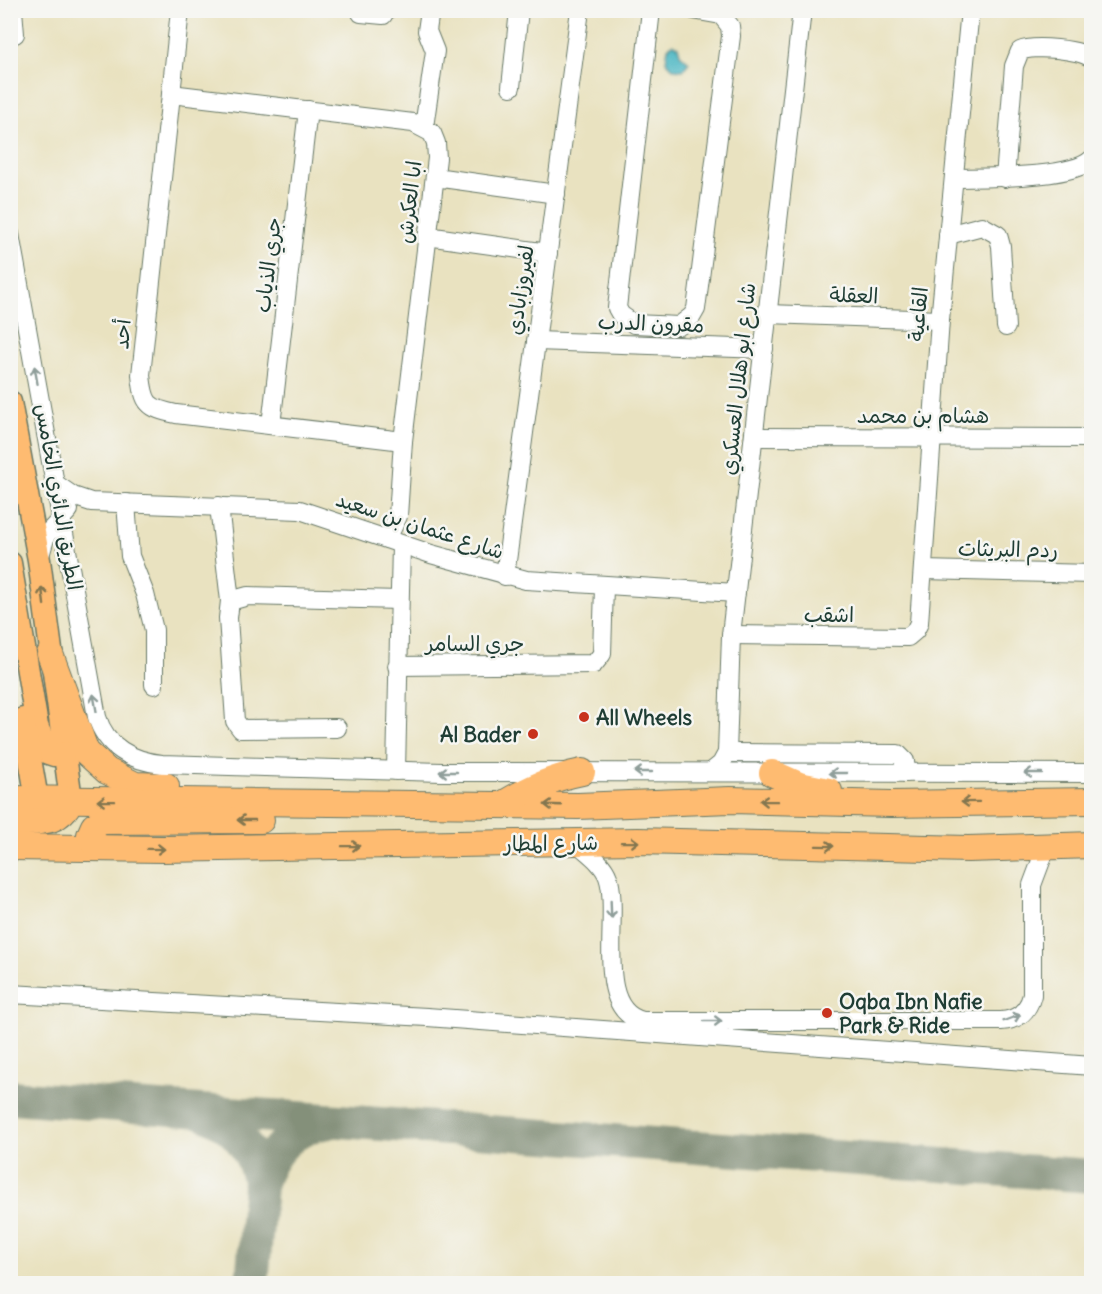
<svg xmlns="http://www.w3.org/2000/svg" width="1102" height="1294" font-family="Delius,'Playpen Sans Arabic',sans-serif">
<style>
.water{fill:#48b6c3;stroke:#347a7c;stroke-width:1.5}
.lines{fill:none;stroke-linecap:round;stroke-linejoin:round}
.taxiway{stroke:#84907a;stroke-width:34}
.minor-casing{stroke:#667765;stroke-width:20}
.major-casing{stroke:#667765;stroke-width:25}
.highway-casing{stroke:#667765;stroke-width:28}
.minor{stroke:#fff;stroke-width:18}
.major{stroke:#febb71;stroke-width:22}
.highway{stroke:#febb71;stroke-width:26}
.oneway{stroke:#8f9e9a}
.oneway2{stroke:#83764f}
.poi-dot{fill:#c8321e;stroke:#f6f6f2;stroke-width:2}
.labels{text-anchor:middle;dominant-baseline:central;stroke-width:5;stroke-linejoin:round;paint-order:stroke}
.street-label{font-size:21px;fill:#1f3d34;stroke:#f6f6f2}
.poi-label{font-size:21px;font-weight:bold;fill:#1f3d34;stroke:#f6f6f2;text-anchor:start}
</style>
<rect width="100%" height="100%" fill="#f6f6f2"/>
<filter id="ink" filterUnits="userSpaceOnUse"><feTurbulence type="fractalNoise" baseFrequency=".0167" numOctaves="2"/><feDisplacementMap in="SourceGraphic" scale="12" xChannelSelector="R" yChannelSelector="G"/><feConvolveMatrix kernelMatrix="1 2 1 2 8 2 1 2 1" color-interpolation-filters="sRGB"/></filter>
<filter id="wash" filterUnits="userSpaceOnUse"><feTurbulence type="fractalNoise" baseFrequency=".008" numOctaves="4" result="noise"/><feDisplacementMap in="SourceGraphic" scale="24" xChannelSelector="R" yChannelSelector="G"/><feGaussianBlur stdDeviation="1.35" result="paint"/><feColorMatrix in="noise" values="0 0 0 0 0 0 0 0 0 0 0 0 0 0 0 0 0 1.4 0 .05"/><feComposite in="paint" operator="in"/></filter>
<g filter="url(#wash)">
<rect width="100%" height="100%" fill="#e9e2c0"/>
<polygon class="water" points="673,43 678,46 680,54 689,62 683,70 674,69 666,61 668,48"/>
<g class="lines">
<g class="taxiway">
<polyline points="10,1097 1092,1176"/>
<path d="M 202,1112 C 236,1125 254,1150 260,1185"/>
<path d="M 252,1284 L 260,1185 C 270,1152 293,1126 329,1122"/>
</g>
</g>
</g>
<g filter="url(#ink)">
<g class="lines">
<defs>
<g id="minor">
<polyline points="13,10 15,34"/>
<path d="M 180,10 L 141,375 C 144,404 147,408 176,414 L 403,441"/>
<polyline points="362,10 361,13 383,15 386,10"/>
<polyline points="651,10 617,308 621,315 634,324 679,326 692,316 696,309 731,36 730,26 721,15 693,10"/>
<polyline points="511,87 519,10"/>
<polyline points="171,94 413,123 432,133 436,143 437,158 403,441 398,516 387,539"/>
<polyline points="424,127 435,51 427,31 430,10"/>
<polyline points="435,177 556,194"/>
<path d="M 954,178 C 982,177 1073,179 1092,159"/>
<path d="M 1005,178 L 1014,66 L 1020,51 C 1033,45 1082,49 1092,59"/>
<path d="M 10,234 L 97,717 C 106,747 132,761 162,764 L 442,772 L 1092,773"/>
<polyline points="948,235 982,226 998,235 1001,246 1006,327"/>
<polyline points="427,236 548,253"/>
<polyline points="768,314 940,320"/>
<polyline points="536,341 764,349"/>
<polyline points="271,425 308,110"/>
<polyline points="754,437 1092,438"/>
<polyline points="57,485 73,496 91,502 300,510 431,554 526,580 736,593"/>
<polyline points="126,503 130,556 145,594 154,630 154,685"/>
<polyline points="219,506 230,601"/>
<polyline points="39,559 46,535 69,510"/>
<polyline points="923,570 1092,574"/>
<polyline points="505,576 580,10"/>
<polyline points="731,635 908,637 915,631 919,623 940,320 970,10"/>
<polyline points="397,666 594,664 602,654 604,586"/>
<polyline points="337,728 241,729 235,721 228,618 230,601 248,596 399,600"/>
<polyline points="727,753 898,754 905,761 906,773"/>
<polyline points="396,771 401,545"/>
<polyline points="711,772 721,764 727,753 731,635 802,10"/>
<path d="M 577,843 C 588,853 603,863 608,877 C 621,914 592,1010 643,1021 L 1001,1021 C 1017,1020 1028,1012 1032,995 L 1032,885 L 1047,845"/>
<polyline points="10,994 427,1017 1092,1066"/>
</g>
<g id="major">
<polyline points="10,402 39,560 71,800"/>
<polyline points="10,563 37,726 48,753 54,755 64,753"/>
<polyline points="23,719 40,816"/>
</g>
<g id="highway">
<polyline points="50,654 86,752 107,771 135,785 166,786"/>
<polyline points="772,773 799,785 829,791"/>
<polyline points="10,799 578,806 730,800 891,804 1092,801"/>
<path d="M 505,803 C 530,788 552,778 582,772"/>
<path d="M 10,823 C 37,820 57,827 71,800"/>
<polyline points="10,847 163,849 638,841 968,849 1092,845"/>
<polyline points="97,848 90,835 94,826 102,821 261,820"/>
</g>
</defs>
<use href="#minor" class="minor-casing"/>
<use href="#major" class="major-casing"/>
<use href="#highway" class="highway-casing"/>
<use href="#minor" class="minor"/>
<use href="#major" class="major"/>
<use href="#highway" class="highway"/>
</g>
<defs><path id="oneway-shaft" d="M-6 0H5M1.5-3L5.5 0L1.5 3" fill="none" stroke-width="1.6" stroke-linecap="round" stroke-linejoin="round" transform="scale(1.5)"/></defs>
<g class="oneway">
<use href="#oneway-shaft" transform="translate(36 375) rotate(-100)"/>
<use href="#oneway-shaft" transform="translate(95 703) rotate(-100)"/>
<use href="#oneway-shaft" transform="translate(448 772) rotate(180)"/>
<use href="#oneway-shaft" transform="translate(643 772) rotate(-180)"/>
<use href="#oneway-shaft" transform="translate(838 773) rotate(-180)"/>
<use href="#oneway-shaft" transform="translate(1033 773) rotate(180)"/>
<use href="#oneway-shaft" transform="translate(611 910) rotate(88)"/>
<use href="#oneway-shaft" transform="translate(1012 1018) rotate(-21)"/>
<use href="#oneway-shaft" transform="translate(713 1021)"/>
</g>
<g class="oneway2">
<use href="#oneway-shaft" transform="translate(43 596) rotate(-97)"/>
<use href="#oneway-shaft" transform="translate(106 801) rotate(-179)"/>
<use href="#oneway-shaft" transform="translate(769 801) rotate(-179)"/>
<use href="#oneway-shaft" transform="translate(970 802) rotate(179)"/>
<use href="#oneway-shaft" transform="translate(553 805) rotate(-178)"/>
<use href="#oneway-shaft" transform="translate(246 820) rotate(180)"/>
<use href="#oneway-shaft" transform="translate(630 842) rotate(-1)"/>
<use href="#oneway-shaft" transform="translate(351 846) rotate(-1)"/>
<use href="#oneway-shaft" transform="translate(825 846) rotate(1)"/>
<use href="#oneway-shaft" transform="translate(156 849) rotate(1)"/>
</g>
</g>
<g class="poi-dot">
<circle cx="584" cy="717" r="6"/>
<circle cx="533" cy="734" r="6"/>
<circle cx="827" cy="1013" r="6"/>
</g>
<g class="labels">
<g class="street-label">
<text transform="translate(409 202) rotate(-83)">ابا العكرش</text>
<text transform="translate(268 265) rotate(-83)">جري الذياب</text>
<text transform="translate(520 290) rotate(-82)">لفيروزابادي</text>
<text transform="translate(854 295) rotate(2)">العقلة</text>
<text transform="translate(918 314) rotate(-85)">القاعية</text>
<text transform="translate(651 323) rotate(2)">مقرون الدرب</text>
<text transform="translate(122 334) rotate(-85)">أحد</text>
<text transform="translate(738 379) rotate(-84)">شارع ابو هلال العسكري</text>
<text x="923" y="415">هشام بن محمد</text>
<text transform="translate(59 497) rotate(80)">الطريق الدائري الخامس</text>
<text transform="translate(420 525) rotate(18)">شارع عثمان بن سعيد</text>
<text transform="translate(1008 549) rotate(1)">ردم البريثات</text>
<text x="829" y="614">اشقب</text>
<text x="475" y="643">جري السامر</text>
<text transform="translate(551 843) rotate(-1)">شارع المطار</text>
</g>
<g class="poi-label">
<text x="596" y="717">All Wheels</text>
<text x="521" y="734" text-anchor="end">Al Bader</text>
<text x="839" y="1001">Oqba Ibn Nafie<tspan x="839" dy="24">Park &amp; Ride</tspan></text>
</g>
</g>
<rect width="1102" height="1294" fill="none" stroke="#f6f6f2" stroke-width="36"/>
</svg>
